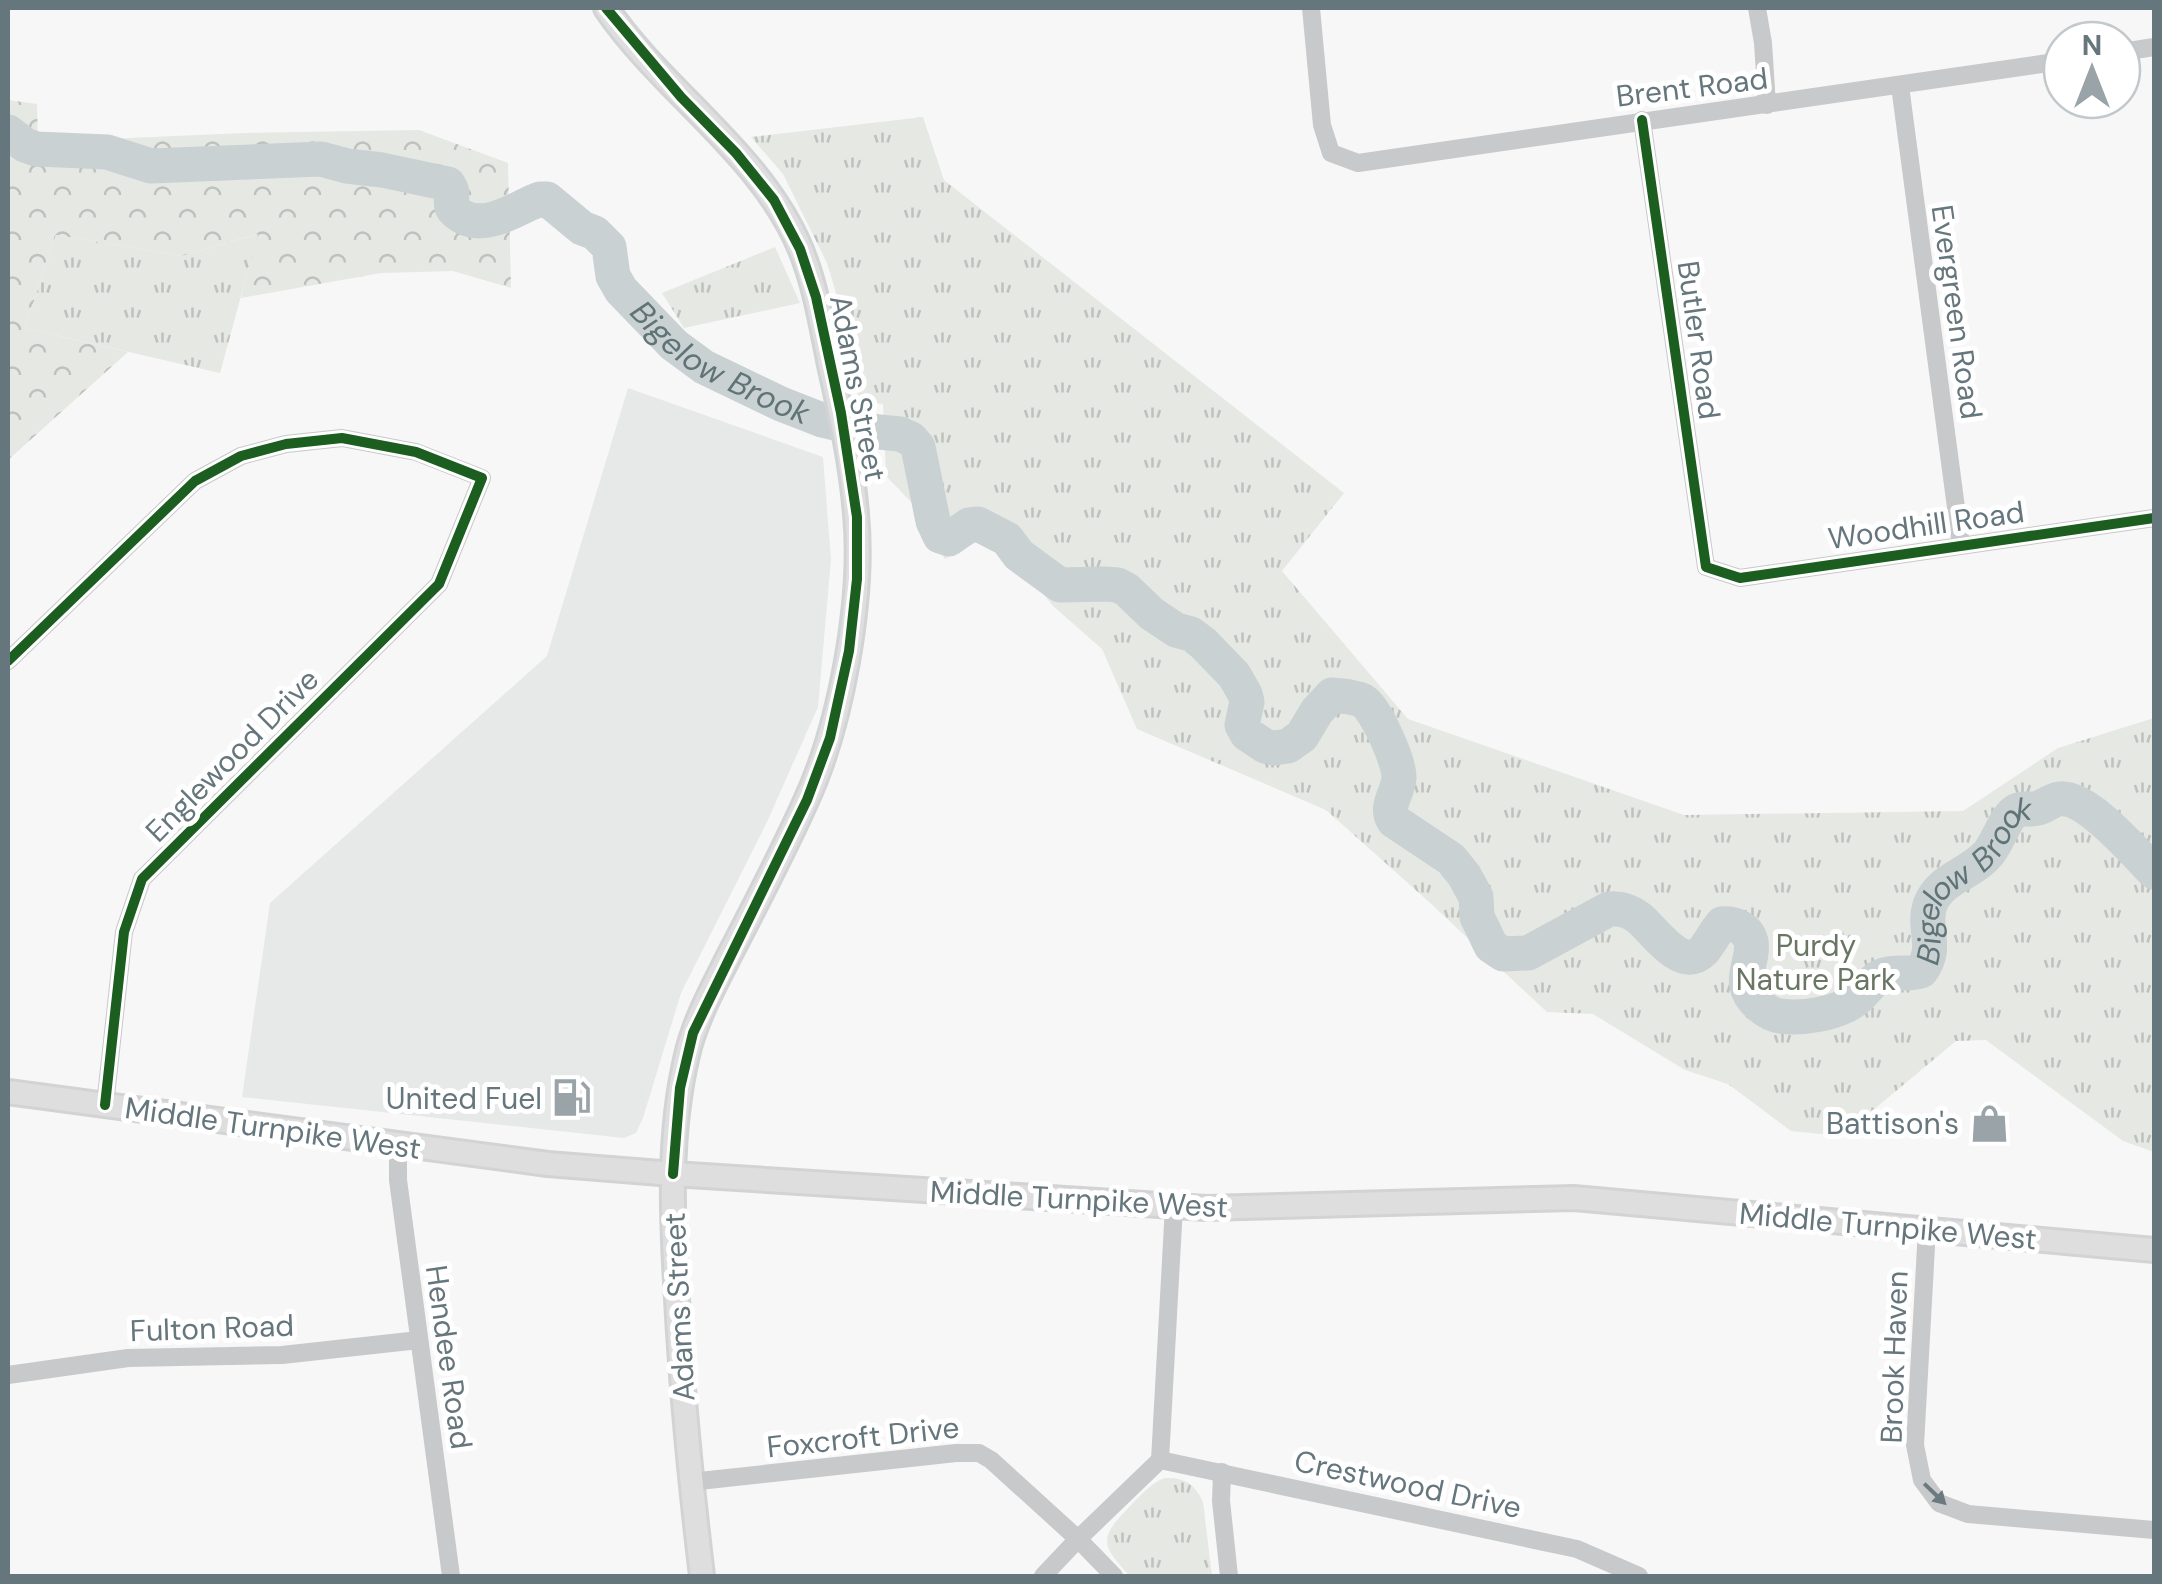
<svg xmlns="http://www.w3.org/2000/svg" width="2162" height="1584" font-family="'DM Sans',sans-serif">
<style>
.built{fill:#e7e8e8}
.forest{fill:url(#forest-crowns)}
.park{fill:url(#park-tufts)}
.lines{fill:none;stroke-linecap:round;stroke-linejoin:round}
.river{stroke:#c9d1d3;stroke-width:35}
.secondary-casing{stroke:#d2d3d4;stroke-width:28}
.minor{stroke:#c8c9ca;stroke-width:18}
.secondary{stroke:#dedede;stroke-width:22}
.cycleway-casing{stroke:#fff;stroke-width:16}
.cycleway{stroke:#1b5e20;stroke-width:10}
.oneway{fill:#6b7a81}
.labels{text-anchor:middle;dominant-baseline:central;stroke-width:10;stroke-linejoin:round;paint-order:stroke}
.street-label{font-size:30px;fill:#66767d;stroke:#fff}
.park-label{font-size:30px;fill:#697664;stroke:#fff}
.poi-label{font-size:30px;fill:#66767d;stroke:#fff;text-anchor:end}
.water-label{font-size:32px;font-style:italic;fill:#607478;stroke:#fff}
</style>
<defs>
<pattern id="forest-crowns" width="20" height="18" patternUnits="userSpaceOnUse" patternTransform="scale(2.5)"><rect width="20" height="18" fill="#e6e8e4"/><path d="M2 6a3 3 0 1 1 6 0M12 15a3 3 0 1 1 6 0" fill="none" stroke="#bec1be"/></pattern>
<pattern id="park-tufts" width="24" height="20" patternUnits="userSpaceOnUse" patternTransform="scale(2.5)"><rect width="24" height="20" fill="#e6e8e4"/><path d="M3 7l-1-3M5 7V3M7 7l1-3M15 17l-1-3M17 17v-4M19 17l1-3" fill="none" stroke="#bec1be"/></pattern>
</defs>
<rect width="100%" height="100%" fill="#f7f7f7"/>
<polygon class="built" points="628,388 823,457 831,559 818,707 767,822 681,993 643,1118 636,1133 624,1138 242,1097 270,903 547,656"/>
<polygon class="forest" points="8,100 37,104 38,142 244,133 419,130 508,163 511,288 453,271 381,273 241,298 257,234 182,256 56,235 25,328 128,352 8,460"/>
<g class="park">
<polygon points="923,117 944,180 1344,493 1282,571 1408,719 1684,815 1963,811 2058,748 2154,718 2154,1152 2123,1141 1986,1040 1956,1041 1842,1136 1791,1131 1728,1084 1685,1070 1593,1014 1547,1012 1428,901 1326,810 1137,729 1102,649 1053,606 1012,555 999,533 982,539 945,559 930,536 914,505 886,476 883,404 859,402 846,326 827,263 783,174 751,137"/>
<polygon points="258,234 220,373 25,328 56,235 182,256"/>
<polygon points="775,247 800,303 684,328 662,293"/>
<path d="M 1165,1478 C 1184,1477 1195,1484 1203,1502 L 1212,1576 L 1130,1576 C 1097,1542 1101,1536 1133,1503 C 1143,1493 1151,1483 1165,1478 Z"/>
</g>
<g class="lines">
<path class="river" id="s1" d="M 8,132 L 25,145 L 36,149 L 107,152 L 151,166 L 321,159 L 347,166 L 382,170 L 448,184 C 456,196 449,196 452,207 C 453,211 460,215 463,217 C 488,230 518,207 540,199 L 547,199 L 582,228 L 595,233 L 609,247 L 613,276 L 621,290 L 674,345 L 704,367 L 781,404 L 822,420 L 869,431 L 900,434 L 911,439 L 918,447 L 933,521 L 940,536 L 949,539 L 969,525 L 978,524 L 1007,539 L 1019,555 L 1060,585 L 1105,584 L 1118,585 L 1127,590 L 1152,614 L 1176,630 L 1191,634 L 1203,643 L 1234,675 L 1245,694 L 1247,702 L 1242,725 L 1247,734 L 1265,746 L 1274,748 L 1288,746 L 1302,736 L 1317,711 L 1332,695 C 1342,696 1353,696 1363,701 C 1376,709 1399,761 1399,777 C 1398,795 1384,806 1394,821 L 1451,859 L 1464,875 L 1476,897 L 1477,917 L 1483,929 L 1491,946 L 1503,954 L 1528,953 L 1609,909 C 1621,908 1630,911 1639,918 C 1654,930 1681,973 1703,951 C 1710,943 1715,932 1722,924 C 1734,923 1748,928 1751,942 C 1755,964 1733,983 1760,1006 C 1766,1011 1773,1015 1780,1016 C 1802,1019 1837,1014 1855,1000 C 1866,992 1870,980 1884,975 C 1896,971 1909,975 1921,971 C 1939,947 1922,930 1930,905 C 1940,878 1969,875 1987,855 C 1997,845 2005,817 2016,811 C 2022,808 2031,810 2038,808 C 2046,806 2051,800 2059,799 C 2087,795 2135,853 2154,872"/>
<defs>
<g id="secondary">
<path d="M 606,8 C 664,93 761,153 801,250 C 816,287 822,326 830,365 C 841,414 852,464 856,514 C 864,599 841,726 805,803 C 782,854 756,904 730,954 C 714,986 695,1020 687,1055 C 668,1135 672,1218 677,1299 C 682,1392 691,1484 702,1576"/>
<polyline points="8,1092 548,1164 673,1174 1206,1208 1574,1198 2154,1250"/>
</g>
</defs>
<use href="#secondary" class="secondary-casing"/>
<g class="minor">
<polyline points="1311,8 1322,125 1331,153 1358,163 2062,61"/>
<polyline points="1757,8 1763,43 1767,105"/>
<polyline points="2122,52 2154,47"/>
<polyline points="1900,86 1961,545"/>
<polyline points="1642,120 1706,567 1740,578 2154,518"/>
<polyline points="8,661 195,481 241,456 286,444 342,438 416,452 482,478 439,584 142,879 124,932 105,1105"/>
<polyline points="398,1144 398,1180 451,1576"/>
<polyline points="1927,1229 1915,1445 1922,1480 1939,1503 1968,1514 2154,1530"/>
<polyline points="8,1375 128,1358 282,1355 419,1340"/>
<polyline points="1160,1460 1577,1549 1639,1576"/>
<polyline points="1222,1472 1221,1501 1229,1576"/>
<polyline points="690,1482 956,1453 979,1453 991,1460 1078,1539 1114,1576"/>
<polyline points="1043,1576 1078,1539 1160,1460 1174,1206"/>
</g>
<use href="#secondary" class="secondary"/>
<defs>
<g id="cycleway">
<polyline points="606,8 681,97 736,153 774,200 800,249 816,297 841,413 857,517 857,579 849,651 830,738 807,800 693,1033 680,1088 673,1174"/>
<polyline points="1642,120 1706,567 1740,578 2154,518"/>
<polyline points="8,661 195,481 241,456 286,444 342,438 416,452 482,478 439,584 142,879 124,932 105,1105"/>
</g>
</defs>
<use href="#cycleway" class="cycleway-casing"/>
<use href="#cycleway" class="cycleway"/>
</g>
<defs><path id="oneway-solid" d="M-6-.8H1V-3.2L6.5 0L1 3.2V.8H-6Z" transform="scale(2.5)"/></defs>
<use class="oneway" href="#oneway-solid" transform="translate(1935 1494) rotate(44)"/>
<defs>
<symbol id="fuel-bare" viewBox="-9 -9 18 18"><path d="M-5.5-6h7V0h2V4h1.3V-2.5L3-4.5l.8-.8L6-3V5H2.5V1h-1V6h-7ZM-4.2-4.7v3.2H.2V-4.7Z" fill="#99a3a8" stroke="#fff" stroke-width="2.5" paint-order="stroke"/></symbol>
<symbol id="shop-bare" viewBox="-9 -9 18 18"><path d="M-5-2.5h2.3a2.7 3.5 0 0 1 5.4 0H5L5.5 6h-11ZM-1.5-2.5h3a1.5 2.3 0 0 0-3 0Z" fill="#99a3a8" stroke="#fff" stroke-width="2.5" paint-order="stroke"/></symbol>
</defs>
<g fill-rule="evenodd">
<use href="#fuel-bare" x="544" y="1070" width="55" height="55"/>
<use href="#shop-bare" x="1962" y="1096" width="55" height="55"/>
</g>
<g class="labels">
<g class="street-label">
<text transform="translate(1692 87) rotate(-7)">Brent Road</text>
<text transform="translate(1957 312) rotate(82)">Evergreen Road</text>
<text transform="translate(1699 340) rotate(82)">Butler Road</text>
<text transform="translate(858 388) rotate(79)">Adams Street</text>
<text transform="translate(1926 525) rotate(-8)">Woodhill Road</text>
<text transform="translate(232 755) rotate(-45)">Englewood Drive</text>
<text transform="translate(273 1128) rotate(8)">Middle Turnpike West</text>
<text transform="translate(1079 1199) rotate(3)">Middle Turnpike West</text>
<text transform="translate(1888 1226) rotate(5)">Middle Turnpike West</text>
<text transform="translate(679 1307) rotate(-93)">Adams Street</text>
<text transform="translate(212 1328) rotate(-2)">Fulton Road</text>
<text transform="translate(449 1357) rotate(82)">Hendee Road</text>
<text transform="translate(1894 1357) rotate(-88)">Brook Haven</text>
<text transform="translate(863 1437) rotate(-6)">Foxcroft Drive</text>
<text transform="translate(1408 1484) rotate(12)">Crestwood Drive</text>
</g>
<g class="park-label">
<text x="1816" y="945">Purdy<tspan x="1816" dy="34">Nature Park</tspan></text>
</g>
<g class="poi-label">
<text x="542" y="1098">United Fuel</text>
<text x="1959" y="1123">Battison's</text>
</g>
<g class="water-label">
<text stroke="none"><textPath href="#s1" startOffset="828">Bigelow Brook</textPath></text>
<text stroke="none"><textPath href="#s1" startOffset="2672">Bigelow Brook</textPath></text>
</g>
</g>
<rect width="2162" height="1584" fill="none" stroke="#66767d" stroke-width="20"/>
<g transform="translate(2092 70)"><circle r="48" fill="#ffffff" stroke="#c2c8cb" stroke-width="2.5"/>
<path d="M0-8L18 38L0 25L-18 38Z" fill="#99a3a8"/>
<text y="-15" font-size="28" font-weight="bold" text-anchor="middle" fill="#66767d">N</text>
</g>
</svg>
